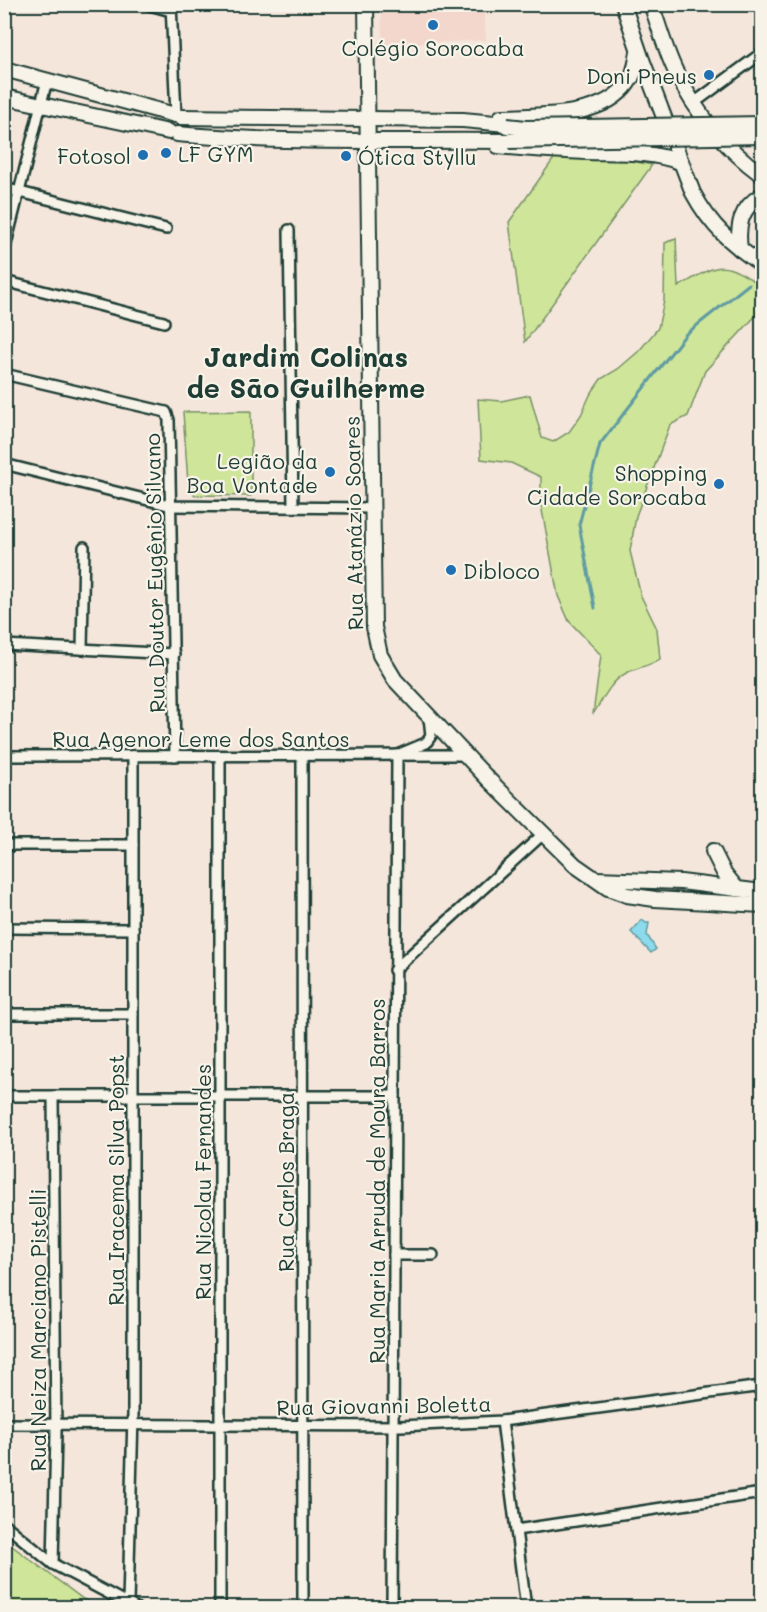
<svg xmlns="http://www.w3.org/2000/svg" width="767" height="1612" font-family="Mali,sans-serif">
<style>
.built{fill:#f3d7cc}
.green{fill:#cfe59a;stroke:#779167;stroke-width:1.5}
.water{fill:#8cdaeb;stroke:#609ba2;stroke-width:1.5}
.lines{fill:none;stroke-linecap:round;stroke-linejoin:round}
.stream{stroke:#609ba2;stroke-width:3}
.street-casing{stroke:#1f3d34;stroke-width:14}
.secondary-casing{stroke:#1f3d34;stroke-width:18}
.street{stroke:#f7f3e8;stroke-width:9}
.secondary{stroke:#f7f3e8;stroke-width:14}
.secondary-bridge-casing{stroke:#1f3d34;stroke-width:18;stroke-linecap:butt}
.secondary-bridge{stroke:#f7f3e8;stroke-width:14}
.poi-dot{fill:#1f6fb2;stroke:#f7f3e8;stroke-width:2}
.labels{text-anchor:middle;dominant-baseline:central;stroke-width:4.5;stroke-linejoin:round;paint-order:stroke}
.poi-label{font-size:21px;fill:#1f3d34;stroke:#f7f3e8;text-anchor:end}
.street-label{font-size:21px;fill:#1f3d34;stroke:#f7f3e8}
.district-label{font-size:27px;font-weight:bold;fill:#1f3d34;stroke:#f7f3e8}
</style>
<rect width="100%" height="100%" fill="#f5e6db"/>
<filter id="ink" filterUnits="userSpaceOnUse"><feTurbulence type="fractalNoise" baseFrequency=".0167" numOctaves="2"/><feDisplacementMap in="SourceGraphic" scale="12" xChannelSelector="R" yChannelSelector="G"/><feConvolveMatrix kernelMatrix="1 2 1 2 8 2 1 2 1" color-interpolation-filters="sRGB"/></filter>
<g filter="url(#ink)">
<polygon class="built" points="381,5 484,5 486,40 382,45"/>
<g class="green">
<polygon points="555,157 622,159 652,165 525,342 509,222"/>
<path d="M 676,238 L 678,287 C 720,263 720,259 762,286 L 762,309 L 705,371 L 688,416 L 670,425 L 636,516 L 630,551 L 641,596 L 657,629 L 660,659 C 648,667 633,668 623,675 C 610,683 602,701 593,714 L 601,655 L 569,621 L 558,596 L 541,505 L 541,477 L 511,463 L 481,459 L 478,399 L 501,401 L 530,395 L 542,438 L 553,442 L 569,432 L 581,415 L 590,395 L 601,379 L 618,369 L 639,351 L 658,328 L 664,301 L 665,243 Z"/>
<polygon points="251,411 251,496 195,495 190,490 188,483 183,412"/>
<polygon points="4,1540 83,1599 101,1607 5,1607"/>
</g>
<polygon class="water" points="642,920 646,923 649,923 647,935 656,949 651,953 631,932"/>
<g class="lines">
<g class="stream">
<polyline points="595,608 579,525 600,444 686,334 749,284"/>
<polyline points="4,1600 15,1608"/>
</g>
<defs>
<g id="street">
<polyline points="146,4 171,11"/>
<polyline points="171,4 176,115"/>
<polyline points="694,103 762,53"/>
<polyline points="4,188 166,229"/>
<polyline points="289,230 293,507"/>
<polyline points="4,252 47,80"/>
<polyline points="4,281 164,322"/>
<polyline points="4,374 166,412 169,420 175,756"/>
<polyline points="4,464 172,506 372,508"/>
<polyline points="4,645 174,654"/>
<polyline points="82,649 84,547"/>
<polyline points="402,753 426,743 431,736 429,717"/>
<polyline points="302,755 303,1608"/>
<polyline points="4,756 467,755"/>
<polyline points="4,845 133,845"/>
<polyline points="4,928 133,929"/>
<polyline points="394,970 543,834"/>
<polyline points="4,1014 133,1014"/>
<polyline points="4,1096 395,1096"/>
<polyline points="394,1255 433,1255"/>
<polyline points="502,1421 526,1608"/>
<polyline points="4,1424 401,1426 502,1421 762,1386"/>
<polyline points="4,1524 53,1564 136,1608"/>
<polyline points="516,1530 762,1493"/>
<polyline points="53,1564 56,1433 53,1096"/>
<polyline points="128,1604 133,1415 133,756"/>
<polyline points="220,1608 220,756"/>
<polyline points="392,1608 397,755"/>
<polyline points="756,1608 762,1606"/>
</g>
<g id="secondary">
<polyline points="366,4 374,627 380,655 395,680 489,780 575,865 608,888 627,895 655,899 762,905"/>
<path d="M 623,4 L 641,57 L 693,193 C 712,228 731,243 762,265"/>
<path d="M 651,4 C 659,26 665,49 675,70 C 695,112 725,148 762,175"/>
<polyline points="4,69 175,115"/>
<polyline points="4,97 169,132"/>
<polyline points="180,117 463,120 517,125"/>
<path d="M 501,117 C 540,115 603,119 628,83 C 635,74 636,63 638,52"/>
<path d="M 177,134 C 287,144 398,140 509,141"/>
<path d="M 498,146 C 528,149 557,151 587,152 C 618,153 651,151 680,162"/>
<path d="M 740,249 C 737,226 740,208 762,195"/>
<polyline points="713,851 724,873 737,889"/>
<polyline points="596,879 681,882 762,892"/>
</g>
</defs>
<use href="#street" class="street-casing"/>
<use href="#secondary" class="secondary-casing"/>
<use href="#street" class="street"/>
<use href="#secondary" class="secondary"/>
<defs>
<g id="secondary-bridge">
<polyline points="507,126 526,128 762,124"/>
<polyline points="509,141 762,136"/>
</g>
</defs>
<use href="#secondary-bridge" class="secondary-bridge-casing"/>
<use href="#secondary-bridge" class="secondary-bridge"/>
</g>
</g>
<g class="poi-dot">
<circle cx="433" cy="25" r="6"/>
<circle cx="709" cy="75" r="6"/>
<circle cx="166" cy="153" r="6"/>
<circle cx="143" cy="155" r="6"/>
<circle cx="346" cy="156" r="6"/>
<circle cx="330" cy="472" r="6"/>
<circle cx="719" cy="484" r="6"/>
<circle cx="451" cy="570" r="6"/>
</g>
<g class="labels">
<g class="poi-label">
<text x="433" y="47" text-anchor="middle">Colégio Sorocaba</text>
<text x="697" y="75">Doni Pneus</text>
<text x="178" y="153" text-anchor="start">LF GYM</text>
<text x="131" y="155">Fotosol</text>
<text x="358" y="156" text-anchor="start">Ótica Styllu</text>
<text x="318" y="460">Legião da<tspan x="318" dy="24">Boa Vontade</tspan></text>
<text x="707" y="472">Shopping<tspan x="707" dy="24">Cidade Sorocaba</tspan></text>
<text x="463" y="570" text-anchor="start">Dibloco</text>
</g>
<g class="street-label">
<text transform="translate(353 523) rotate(-91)">Rua Atanázio Soares</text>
<text transform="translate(154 573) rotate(-91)">Rua Doutor Eugênio Silvano</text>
<text x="201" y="738">Rua Agenor Leme dos Santos</text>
<text transform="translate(115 1180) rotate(-90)">Rua Iracema Silva Popst</text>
<text transform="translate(376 1181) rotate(-90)">Rua Maria Arruda de Moura Barros</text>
<text transform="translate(202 1182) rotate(-90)">Rua Nicolau Fernandes</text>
<text transform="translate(285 1182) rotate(-90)">Rua Carlos Braga</text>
<text transform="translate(37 1330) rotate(-90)">Rua Neiza Marciano Pistelli</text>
<text transform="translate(384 1405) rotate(-1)">Rua Giovanni Boletta</text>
</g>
<g class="district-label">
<text x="306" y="356">Jardim Colinas<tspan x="306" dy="31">de São Guilherme</tspan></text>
</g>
</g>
<rect width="767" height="1612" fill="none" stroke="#f7f3e8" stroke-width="24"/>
<rect x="12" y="12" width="743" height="1588" fill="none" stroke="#1f3d34" stroke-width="2" filter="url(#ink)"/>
</svg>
